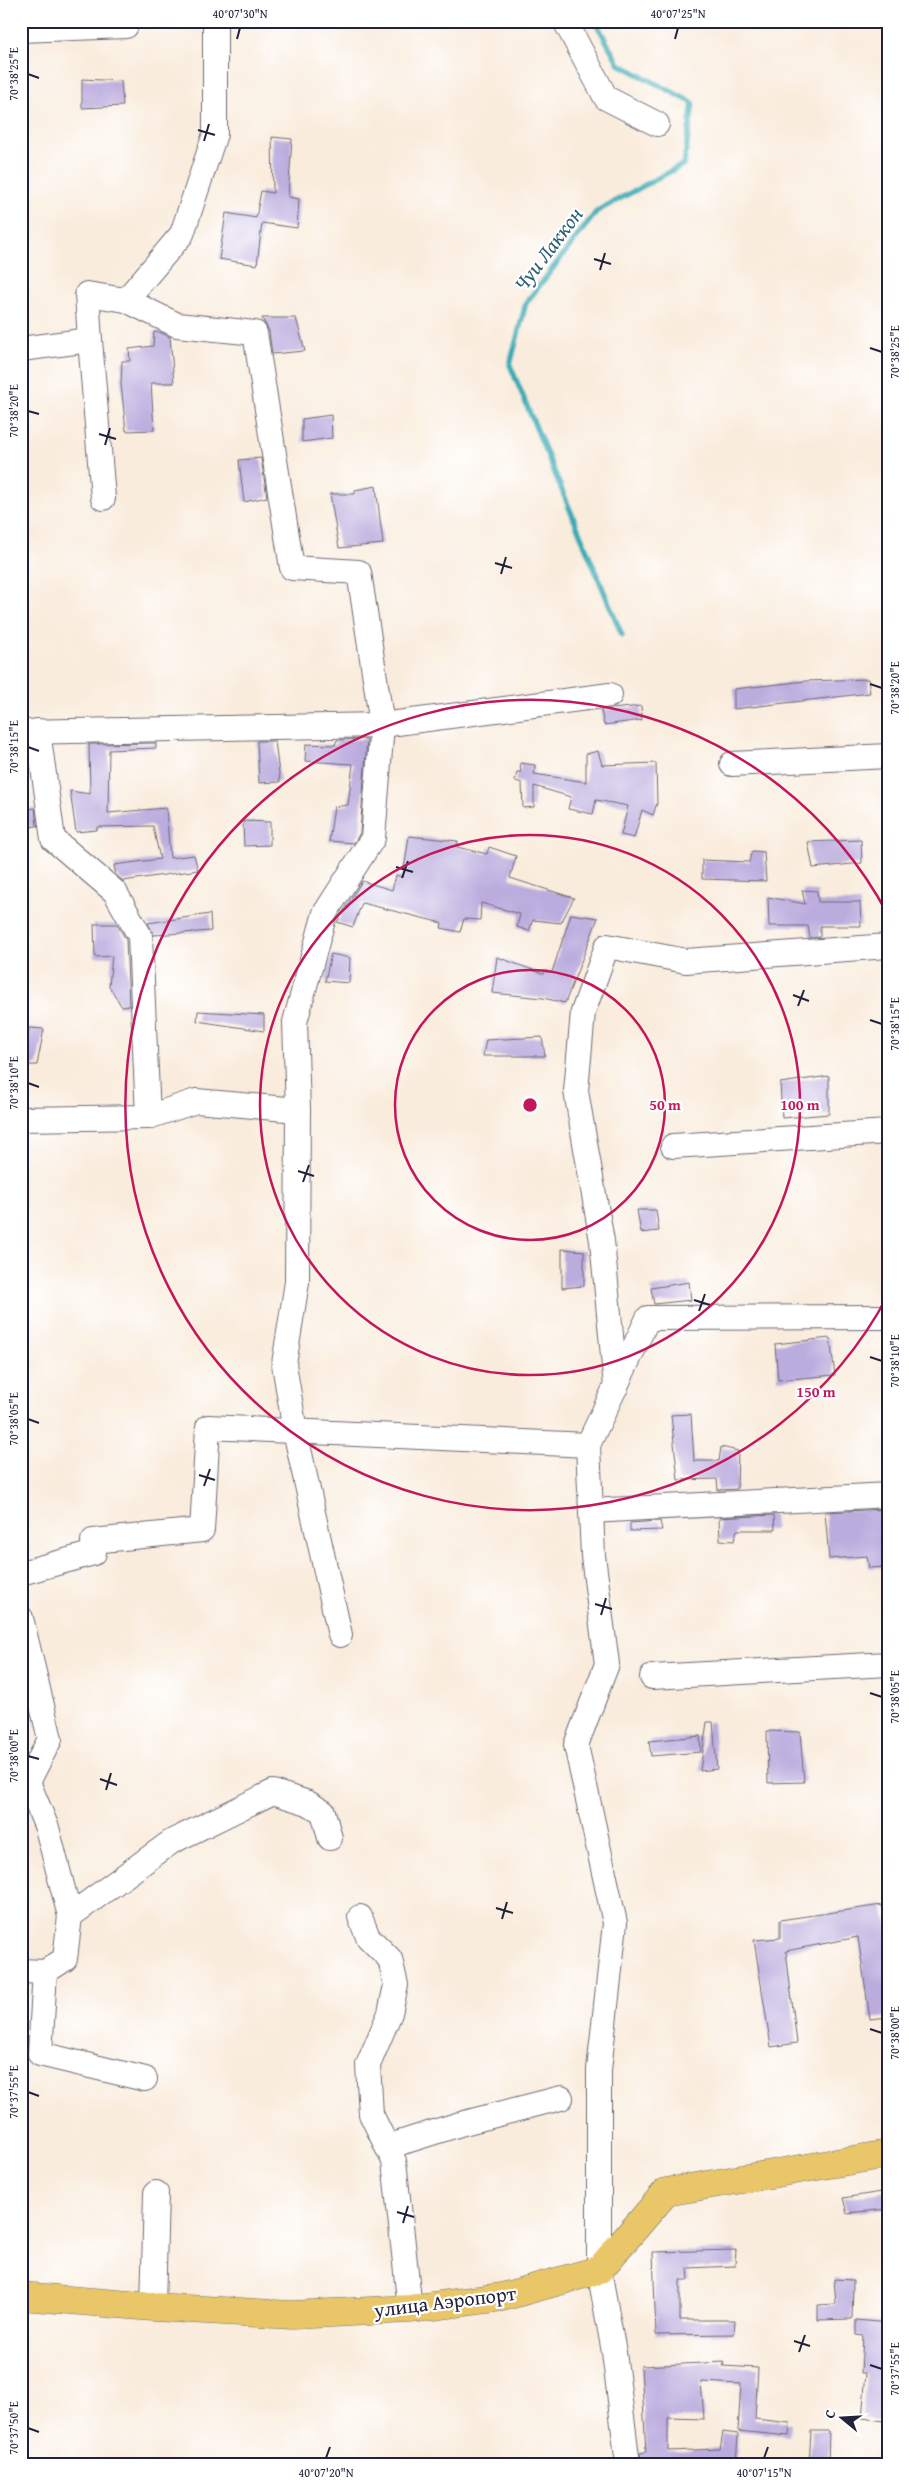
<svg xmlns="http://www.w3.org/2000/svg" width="909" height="2486" font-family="'Gentium Book Plus',serif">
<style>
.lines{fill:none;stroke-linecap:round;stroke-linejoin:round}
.stream{stroke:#39abb5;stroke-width:5.5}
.building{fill:#bbacde}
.minor-casing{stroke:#6d6973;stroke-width:26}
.major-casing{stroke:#6d6973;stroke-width:29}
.minor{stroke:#fff;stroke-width:24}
.major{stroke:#e9c769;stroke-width:28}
.ticks{fill:none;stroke:#22223b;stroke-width:2}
.ring{fill:none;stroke:#c2185b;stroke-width:2.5}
.labels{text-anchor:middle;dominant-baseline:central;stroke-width:4.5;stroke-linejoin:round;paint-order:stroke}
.street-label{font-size:20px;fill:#22223b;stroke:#fff}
.water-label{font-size:21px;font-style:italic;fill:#2c6072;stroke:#fff}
.centre{fill:#c2185b;stroke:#fff;stroke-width:2.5}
.ring-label{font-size:15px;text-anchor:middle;font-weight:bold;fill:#c2185b;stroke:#fff;stroke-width:4.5;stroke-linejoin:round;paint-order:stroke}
.neatline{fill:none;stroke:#22223b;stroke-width:2}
.ticks-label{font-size:12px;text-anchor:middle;fill:#22223b}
</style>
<rect width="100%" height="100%" fill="#fff"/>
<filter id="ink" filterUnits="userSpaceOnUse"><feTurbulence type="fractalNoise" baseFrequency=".02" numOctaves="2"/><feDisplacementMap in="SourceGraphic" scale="10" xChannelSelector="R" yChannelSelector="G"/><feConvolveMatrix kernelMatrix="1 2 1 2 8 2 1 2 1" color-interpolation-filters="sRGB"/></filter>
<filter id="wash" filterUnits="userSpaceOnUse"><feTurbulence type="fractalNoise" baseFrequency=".0096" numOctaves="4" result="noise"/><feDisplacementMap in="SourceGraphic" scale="20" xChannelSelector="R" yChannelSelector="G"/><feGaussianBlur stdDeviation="1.12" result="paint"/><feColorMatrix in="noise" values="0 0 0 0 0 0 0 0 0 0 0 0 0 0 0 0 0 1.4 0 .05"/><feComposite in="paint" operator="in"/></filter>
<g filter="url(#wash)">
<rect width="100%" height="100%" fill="#f9ecdc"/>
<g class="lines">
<polyline class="stream" points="595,21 619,64 693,103 684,164 597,211 526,303 510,365 622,635"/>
</g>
<g id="blocks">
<g class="building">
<polygon points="82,79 121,81 123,106 82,108"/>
<polygon points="272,137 292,139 288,197 299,199 297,228 262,223 257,265 219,259 226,213 256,218 261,191 273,193"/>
<polygon points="262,318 296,318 305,351 272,354 269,331"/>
<polygon points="154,332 159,332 170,337 174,383 151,383 154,430 126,431 121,384 122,361 130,361 129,349 153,346"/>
<polygon points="331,415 332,438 302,442 302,419"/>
<polygon points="261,458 267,497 244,502 239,460"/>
<polygon points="376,486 383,544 339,548 330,494 355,494 355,490"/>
<polygon points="868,679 870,693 734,709 734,689 806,681"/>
<polygon points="641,706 642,720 604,725 601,710"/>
<polygon points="367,739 360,833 354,843 329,841 334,807 348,805 353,764 305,761 306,744 335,745 337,740"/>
<polygon points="257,741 275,741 280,782 259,783"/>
<polygon points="156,743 156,748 109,750 108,813 166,808 170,858 194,855 198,870 123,881 116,875 114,865 160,859 153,826 97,827 97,830 76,832 70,791 90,794 89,744"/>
<polygon points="598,751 602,765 656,763 657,803 653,815 642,810 634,838 621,835 628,806 596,800 593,814 568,809 571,797 534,786 534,807 523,808 522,783 515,781 517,772 521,772 520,763 535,765 534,774 586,782 586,754"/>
<polygon points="35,808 37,826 21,828 21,810"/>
<polygon points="243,821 270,822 270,845 244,846"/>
<polygon points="409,836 458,841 457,847 487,854 489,847 516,856 510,878 574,898 561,923 533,920 529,931 517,927 520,914 481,903 480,920 464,919 460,932 441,928 442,923 362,903 353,927 337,922 362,881 392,890 396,875 403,877"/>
<polygon points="861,840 862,863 813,868 808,842"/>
<polygon points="752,851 764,852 766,881 702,879 702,860 749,862"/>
<polygon points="802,890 817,891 818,902 860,902 861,926 820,926 820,937 810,938 808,926 769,926 768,897 805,904"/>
<polygon points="210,914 211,931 154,935 148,923"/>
<polygon points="571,914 598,918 565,1003 543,998 492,993 497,957 544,974 545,971 552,972"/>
<polygon points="94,924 117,924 126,940 129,1006 122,1007 109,986 112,956 95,957"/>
<polygon points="331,954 350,958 349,983 325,981"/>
<polygon points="198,1011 264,1015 264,1031 197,1021"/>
<polygon points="29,1028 44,1029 37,1065 23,1065"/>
<polygon points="542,1037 545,1056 483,1056 486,1040"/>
<polygon points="829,1076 829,1114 782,1118 780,1083"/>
<polygon points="637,1210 656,1210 659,1231 641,1233"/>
<polygon points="562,1249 584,1251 584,1286 562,1288"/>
<polygon points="689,1282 691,1300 654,1304 651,1288"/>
<polygon points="830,1338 835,1375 778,1380 775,1344"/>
<polygon points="691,1414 694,1461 719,1461 721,1447 738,1451 737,1489 718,1490 717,1479 678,1480 671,1415"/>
<polygon points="888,1509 888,1567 869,1568 867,1556 829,1559 825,1512"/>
<polygon points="774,1515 775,1530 737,1530 734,1541 720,1540 719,1518"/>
<polygon points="660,1521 662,1530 630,1531 630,1523"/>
<polygon points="707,1722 713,1722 717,1769 700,1771"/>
<polygon points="767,1731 800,1732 804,1782 768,1783"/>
<polygon points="700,1736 701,1752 651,1756 649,1741"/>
<polygon points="882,1905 888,1927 888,2017 870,2019 858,1937 786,1951 797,2043 771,2047 754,1940 780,1938 780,1920"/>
<polygon points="888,2191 888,2209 847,2213 843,2198"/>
<polygon points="736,2250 735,2266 688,2268 689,2280 680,2280 680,2320 735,2320 734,2334 656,2335 653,2252"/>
<polygon points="834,2279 853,2280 852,2319 818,2320 818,2305 836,2304"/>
<polygon points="856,2320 888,2323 888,2395 884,2421 862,2418 866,2373 861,2373 863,2336 856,2335"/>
<polygon points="724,2362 723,2366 758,2368 755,2419 790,2423 789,2436 738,2431 741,2384 701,2382 704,2419 668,2418 668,2451 720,2449 723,2432 738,2434 736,2465 642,2465 640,2453 646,2452 641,2366"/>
<polygon points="811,2431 829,2431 828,2465 809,2465"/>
</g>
</g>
</g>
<g filter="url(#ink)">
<use href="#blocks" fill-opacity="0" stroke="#6d6973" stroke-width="1"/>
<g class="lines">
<defs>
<g id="minor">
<polyline points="565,21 606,98 657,124"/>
<polyline points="21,30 126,26 127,21"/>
<polyline points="126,300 182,234 215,134 215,21"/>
<polyline points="90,340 103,498"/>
<polyline points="21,349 90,340 87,294 126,300 177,325 255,333 292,568 359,572 382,725 373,838 325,913 295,1022 298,1110 297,1282 284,1364 295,1431 340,1635"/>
<polyline points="38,731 53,839 115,892 140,936 148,1117"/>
<polyline points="21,732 382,725 610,695"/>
<polyline points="732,764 888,756"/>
<polyline points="21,1119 148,1117 196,1101 298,1110"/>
<polyline points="673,1146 888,1132"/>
<polyline points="616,1387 602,1241 576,1091 583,1012 607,946 686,961 888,946"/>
<polyline points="591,1511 888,1495"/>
<polyline points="21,1573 94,1553 93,1541 202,1530 208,1427 588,1445"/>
<polyline points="21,1618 50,1739 28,1782 47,1828 70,1916"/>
<polyline points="652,1677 888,1664"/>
<polyline points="360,1917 368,1937 390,1959 396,1985 390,2013 368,2065 371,2114 394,2161 410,2309"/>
<polyline points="21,1971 45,1972 65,1959 70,1916 171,1842 273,1792 308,1803 323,1812 330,1838"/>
<polyline points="45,1972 40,2054 145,2079"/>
<polyline points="387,2147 460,2124 561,2098"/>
<polyline points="153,2307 156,2193"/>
<polyline points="628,2465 614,2352 599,2270 599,2070 615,1923 576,1745 607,1664 593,1556 588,1445 648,1318 888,1317"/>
</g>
<polyline id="major" points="21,2296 153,2307 292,2315 410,2309 502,2297 599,2270 666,2192 888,2154"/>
</defs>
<use href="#minor" class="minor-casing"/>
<use href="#major" class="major-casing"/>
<use href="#minor" class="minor"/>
<use href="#major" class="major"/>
</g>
</g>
<path class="ticks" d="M 237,39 L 240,28M 675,39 L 678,28M 28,74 L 39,78M 198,130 L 215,135M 204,141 L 209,124M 594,259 L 611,264M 600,270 L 605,253M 870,348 L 882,352M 28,411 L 39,414M 99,434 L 116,439M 105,445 L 110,428M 495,563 L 512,568M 501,574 L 506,557M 870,684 L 882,688M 28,747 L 39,751M 396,867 L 413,872M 402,878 L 408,861M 793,995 L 809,1001M 798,1006 L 804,990M 870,1020 L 882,1024M 28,1083 L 39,1087M 298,1171 L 314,1176M 303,1182 L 309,1165M 694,1300 L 710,1305M 699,1311 L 705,1294M 870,1357 L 882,1361M 28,1419 L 39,1423M 199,1475 L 215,1480M 204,1486 L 210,1469M 595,1604 L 612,1609M 601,1615 L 606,1598M 870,1693 L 882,1697M 28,1756 L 39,1759M 100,1779 L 117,1785M 106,1790 L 111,1773M 496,1908 L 513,1913M 502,1919 L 507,1902M 870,2029 L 882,2033M 28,2092 L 39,2096M 397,2212 L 414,2217M 403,2223 L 408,2206M 794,2341 L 810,2346M 799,2352 L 805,2335M 870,2365 L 882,2369M 28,2428 L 39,2432M 326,2458 L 330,2447M 764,2458 L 768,2447"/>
<g class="ring">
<circle cx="530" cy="1105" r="135"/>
<circle cx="530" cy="1105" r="270"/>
<path d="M888 1295A405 405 0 1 1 888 915"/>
</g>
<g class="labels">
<g class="street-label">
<text transform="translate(445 2301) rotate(-7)">улица Аэропорт</text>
</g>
<g class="water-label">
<text transform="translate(548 249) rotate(-53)">Чуи Лаккон</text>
</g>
</g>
<circle cx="530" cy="1105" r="8" class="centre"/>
<g class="ring-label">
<text x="665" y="1110">50 m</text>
<text x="800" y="1110">100 m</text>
<text x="816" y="1397">150 m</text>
</g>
<rect width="909" height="2486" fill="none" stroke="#fff" stroke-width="55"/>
<g transform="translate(842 2418) rotate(288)" stroke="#ffffff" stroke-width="4" paint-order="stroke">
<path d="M0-4L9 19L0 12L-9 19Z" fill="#22223b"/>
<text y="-8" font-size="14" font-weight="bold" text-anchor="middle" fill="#22223b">С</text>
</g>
<rect x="28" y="28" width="854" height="2430" class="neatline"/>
<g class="ticks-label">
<text x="240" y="18">40°07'30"N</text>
<text x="678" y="18">40°07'25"N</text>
<text transform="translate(14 74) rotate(-90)" y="4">70°38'25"E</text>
<text transform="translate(895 352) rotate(-90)" y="4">70°38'25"E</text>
<text transform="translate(14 411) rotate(-90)" y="4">70°38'20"E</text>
<text transform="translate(895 688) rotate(-90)" y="4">70°38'20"E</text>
<text transform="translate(14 747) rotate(-90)" y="4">70°38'15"E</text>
<text transform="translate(895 1024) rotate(-90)" y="4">70°38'15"E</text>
<text transform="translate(14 1083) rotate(-90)" y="4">70°38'10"E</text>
<text transform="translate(895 1361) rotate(-90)" y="4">70°38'10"E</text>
<text transform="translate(14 1419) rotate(-90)" y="4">70°38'05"E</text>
<text transform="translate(895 1697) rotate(-90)" y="4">70°38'05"E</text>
<text transform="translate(14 1756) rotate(-90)" y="4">70°38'00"E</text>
<text transform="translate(895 2033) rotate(-90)" y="4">70°38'00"E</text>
<text transform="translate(14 2092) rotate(-90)" y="4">70°37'55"E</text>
<text transform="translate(895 2369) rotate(-90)" y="4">70°37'55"E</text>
<text transform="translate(14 2428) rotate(-90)" y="4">70°37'50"E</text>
<text x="326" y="2477">40°07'20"N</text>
<text x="764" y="2477">40°07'15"N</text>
</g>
</svg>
